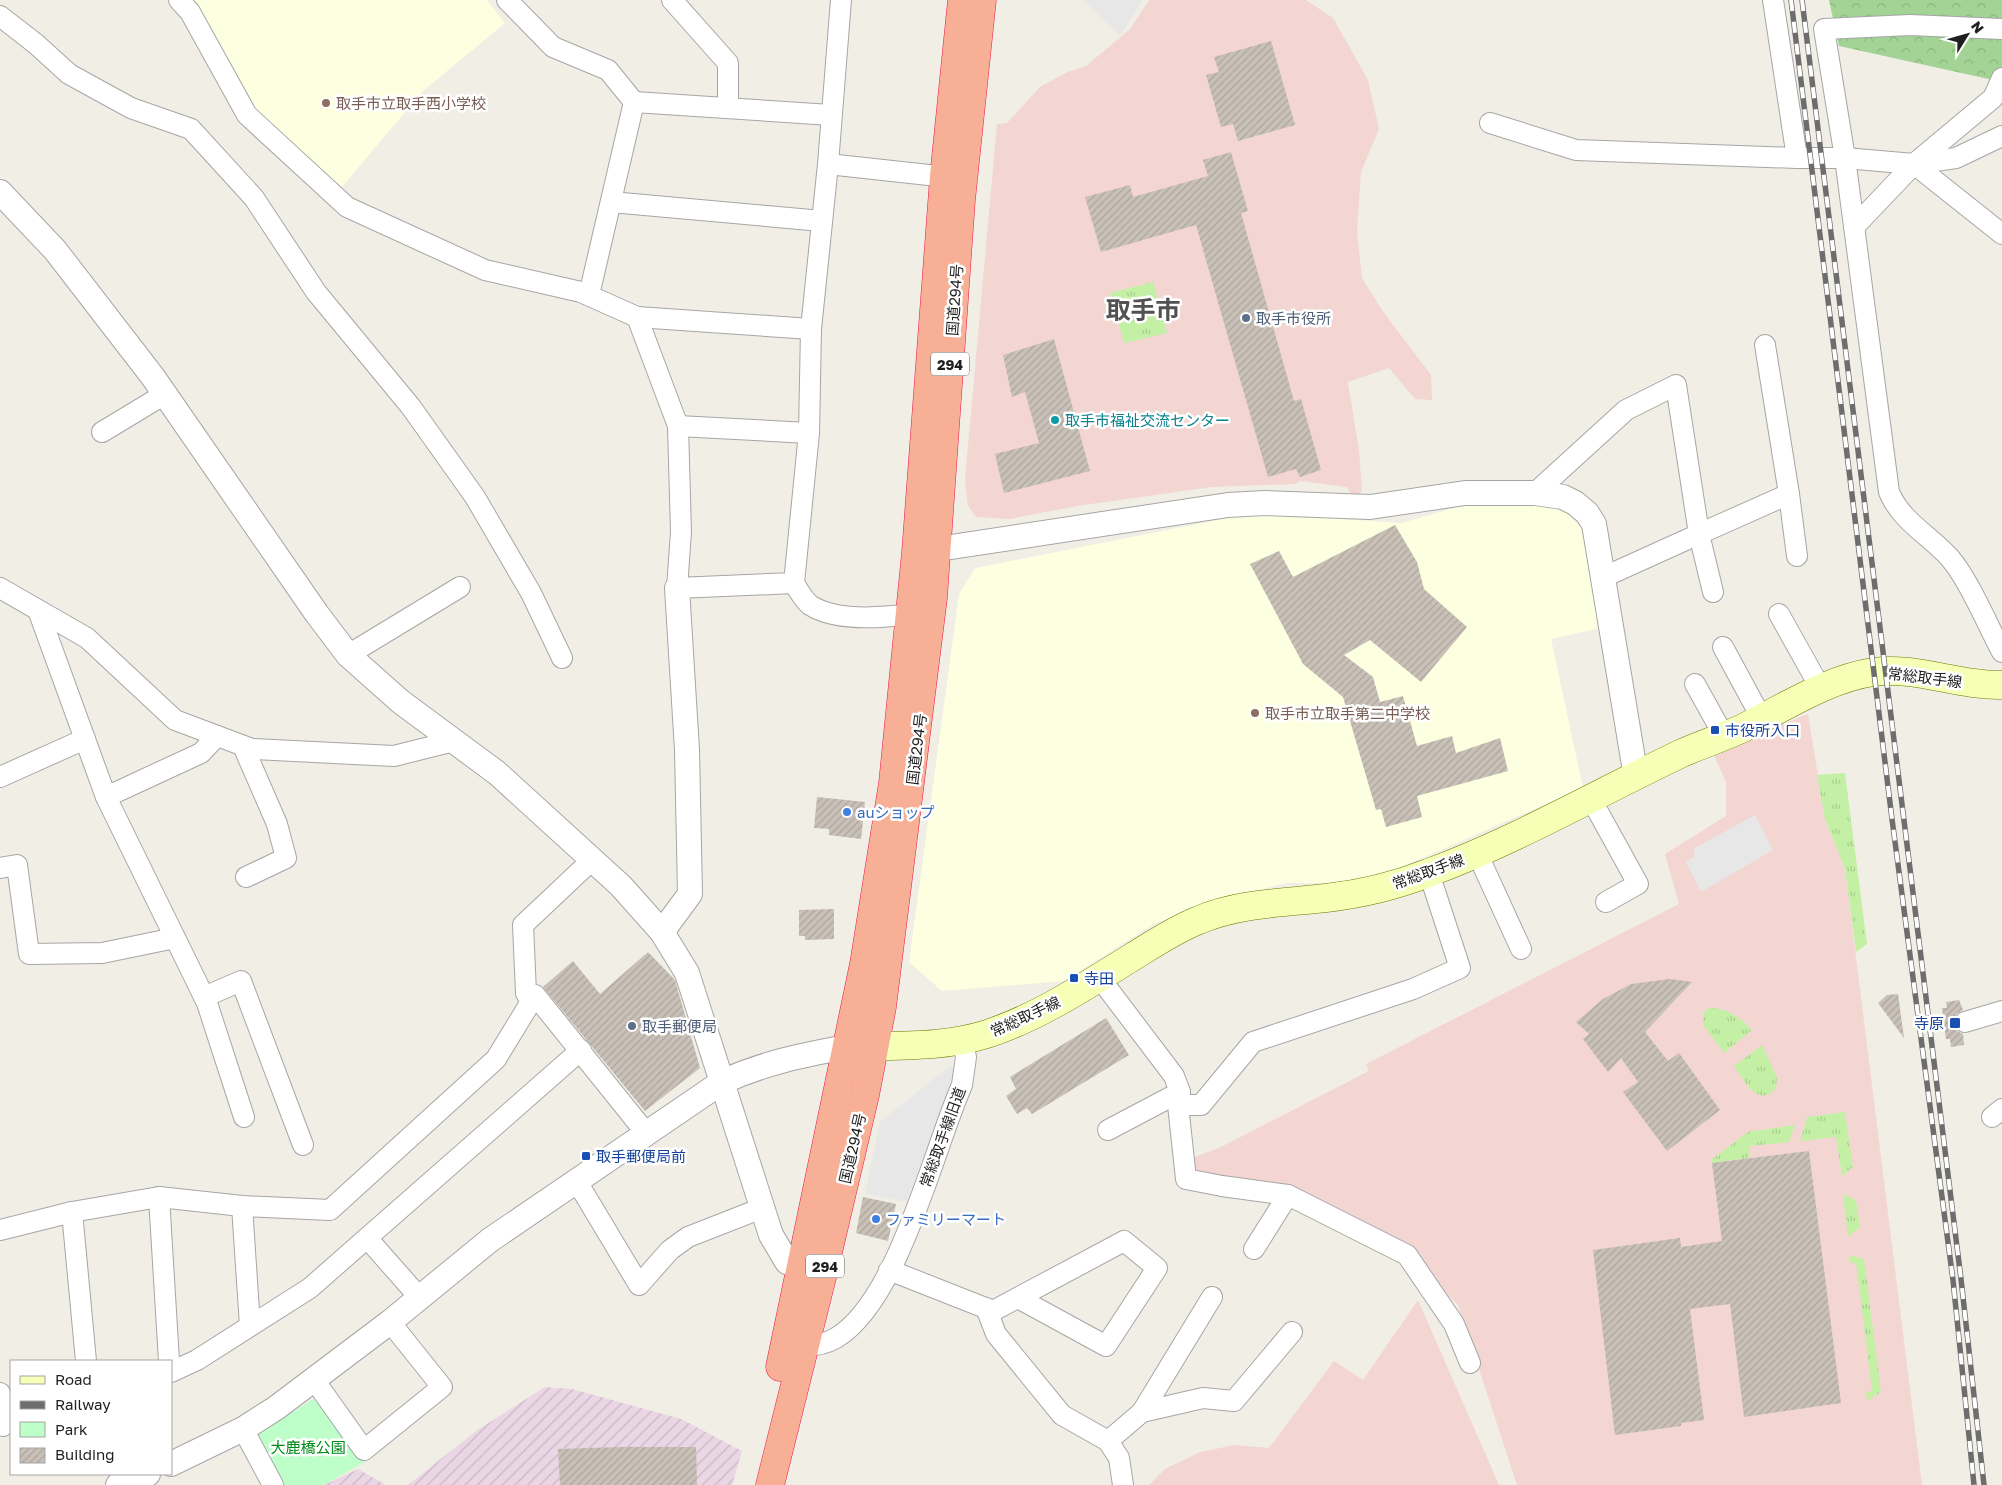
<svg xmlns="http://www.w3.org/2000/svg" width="2002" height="1485" font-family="'Golos Text','Noto Sans JP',sans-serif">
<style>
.commercial{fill:#f3d6d2}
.industrial{fill:url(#industrial-furrows)}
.education{fill:#fcffe0}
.grass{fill:url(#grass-tufts)}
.forest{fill:url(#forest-crowns)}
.park{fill:#befec9}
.parking{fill:#e7e7e7}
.building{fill:url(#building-hatch)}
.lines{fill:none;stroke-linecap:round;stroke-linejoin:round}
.minor-casing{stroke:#a6a6a6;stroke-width:22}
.tertiary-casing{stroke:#a6a6a6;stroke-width:26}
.secondary-casing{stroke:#657d00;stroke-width:29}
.trunk-casing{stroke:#ec154d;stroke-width:29}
.minor{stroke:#fff;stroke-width:20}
.tertiary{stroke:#fff;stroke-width:24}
.secondary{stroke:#f5ffb5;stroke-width:28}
.trunk{stroke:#f7b096;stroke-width:28}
.rail-casing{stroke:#6d6d6d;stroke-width:5.5}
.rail{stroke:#fff;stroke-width:4;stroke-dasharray:11;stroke-linecap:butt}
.education-dot{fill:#8d6e63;stroke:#fff;stroke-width:2}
.service-dot{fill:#5c6f8a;stroke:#fff;stroke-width:2}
.culture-dot{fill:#0f9aa8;stroke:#fff;stroke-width:2}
.transit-dot{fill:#1a4fb4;stroke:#fff;stroke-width:2}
.shop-dot{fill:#3f7fe0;stroke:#fff;stroke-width:2}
.labels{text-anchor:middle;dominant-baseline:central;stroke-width:5;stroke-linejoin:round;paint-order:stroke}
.shield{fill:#fff;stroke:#626262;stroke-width:1}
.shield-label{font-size:14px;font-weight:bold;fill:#1f1f1f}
.education-label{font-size:15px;fill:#785e54;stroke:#fff;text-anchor:start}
.street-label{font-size:15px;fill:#1f1f1f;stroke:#fff}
.service-label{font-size:15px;fill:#4e5e75;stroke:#fff;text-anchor:start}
.culture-label{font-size:15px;fill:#0d838f;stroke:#fff;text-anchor:start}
.transit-label{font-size:15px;fill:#164399;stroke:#fff;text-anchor:start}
.shop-label{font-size:15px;fill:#366cbe;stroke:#fff;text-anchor:start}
.park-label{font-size:15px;fill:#018a18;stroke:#fff}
.town-label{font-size:25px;font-weight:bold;fill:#525252;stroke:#fff}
</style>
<defs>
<pattern id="industrial-furrows" width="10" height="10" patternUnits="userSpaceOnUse" patternTransform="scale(1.25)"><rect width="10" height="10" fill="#ebd6e5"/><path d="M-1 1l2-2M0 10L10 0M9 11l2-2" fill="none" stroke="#c9b7c4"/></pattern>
<pattern id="grass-tufts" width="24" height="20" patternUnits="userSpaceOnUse" patternTransform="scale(1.25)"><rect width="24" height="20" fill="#c4f0a6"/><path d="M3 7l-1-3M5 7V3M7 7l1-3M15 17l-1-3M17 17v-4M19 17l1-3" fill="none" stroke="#a8cd8e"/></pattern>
<pattern id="forest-crowns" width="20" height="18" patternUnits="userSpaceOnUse" patternTransform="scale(1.25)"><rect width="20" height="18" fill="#a3d496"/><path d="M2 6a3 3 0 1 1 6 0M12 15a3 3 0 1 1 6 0" fill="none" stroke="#8cb681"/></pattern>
<pattern id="building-hatch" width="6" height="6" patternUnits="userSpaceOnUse" patternTransform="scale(1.25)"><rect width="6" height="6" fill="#c9c1b7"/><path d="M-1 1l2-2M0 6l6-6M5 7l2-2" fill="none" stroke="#aca59d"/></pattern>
</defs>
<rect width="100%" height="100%" fill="#f1eee5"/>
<g class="commercial">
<polygon points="1149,0 1306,0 1333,18 1368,80 1379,129 1361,172 1357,231 1362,278 1384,313 1431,375 1432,400 1415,399 1389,368 1348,382 1359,451 1362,490 1356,499 1352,497 1347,487 1300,481 1296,484 1212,487 1077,506 1010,519 976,517 968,506 965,479 997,124 1007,123 1041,86 1068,72 1086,66 1130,29"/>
<polygon points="1808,714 1825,819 1845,869 1922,1485 1517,1485 1458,1305 1389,1236 1191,1172 1189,1159 1219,1148 1369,1071 1366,1064 1679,904 1665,854 1726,816 1726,782 1713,753"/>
<polygon points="1418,1300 1499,1485 1149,1485 1165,1469 1200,1452 1235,1445 1269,1448 1334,1361 1363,1380"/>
</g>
<g class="industrial">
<polygon points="545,1387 572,1389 681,1419 742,1451 732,1485 408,1485 476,1431"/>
<polygon points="358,1469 386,1485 324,1485"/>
</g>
<g class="education">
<polygon points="177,0 487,0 505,23 423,91 335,195 247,115"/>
<polygon points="1471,503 1558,507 1569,515 1590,538 1605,627 1551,639 1583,788 1365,883 1286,883 1202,905 1154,924 1064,981 942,991 909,962 959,594 975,568 1253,513 1402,523"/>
</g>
<g class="grass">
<polygon points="1153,282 1167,333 1124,343 1110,293"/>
<polygon points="1845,773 1867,944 1856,952 1845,869 1825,819 1817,775"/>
<path d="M 1709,1008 C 1726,1007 1741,1018 1752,1030 L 1724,1053 L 1703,1025 L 1704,1012 Z"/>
<path d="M 1762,1045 L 1777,1077 L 1776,1088 C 1758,1109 1744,1080 1734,1066 Z"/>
<polygon points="1845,1112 1853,1167 1842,1176 1836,1137 1800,1141 1807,1117"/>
<polygon points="1795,1125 1789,1142 1749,1146 1749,1158 1712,1163 1711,1160 1748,1132"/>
<polygon points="1843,1194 1856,1200 1860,1227 1848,1237"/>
<polygon points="1849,1255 1864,1259 1881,1392 1867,1401 1866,1392 1872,1391 1856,1263 1850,1263"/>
</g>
<polygon class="forest" points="1829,0 2002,0 2002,82 1839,46"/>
<polygon class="park" points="318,1396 366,1461 324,1485 282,1485 256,1436"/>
<g class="parking">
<polygon points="1083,0 1142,0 1120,36"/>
<polygon points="1755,815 1773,850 1701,892 1686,862 1695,856 1693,849"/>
<polygon points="949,1067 954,1068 956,1076 906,1202 865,1194 880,1122"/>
</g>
<g class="building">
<polygon points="1271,41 1295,125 1238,141 1233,124 1221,127 1206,75 1219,72 1214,57"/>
<polygon points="1231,152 1248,211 1241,213 1294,401 1301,399 1321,470 1300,477 1296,469 1268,477 1196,225 1101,252 1085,197 1130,185 1133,197 1208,176 1203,160"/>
<polygon points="1054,339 1090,471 1004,493 995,454 1039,443 1025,392 1012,397 1003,355"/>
<polygon points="1395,525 1417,562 1424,589 1467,627 1421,682 1370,640 1344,655 1373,677 1380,702 1403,696 1417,746 1452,736 1456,753 1500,738 1508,771 1417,796 1422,817 1386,827 1381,809 1376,810 1343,697 1303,664 1250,564 1279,551 1293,577"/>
<polygon points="817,797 865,802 861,839 829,835 829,829 814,828"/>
<polygon points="834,909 834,939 805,940 805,936 799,936 799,910"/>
<polygon points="648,952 675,980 700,1068 645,1111 543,987 573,961 600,994"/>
<polygon points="1670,979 1692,982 1645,1032 1668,1061 1679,1053 1720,1110 1667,1151 1623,1092 1638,1082 1621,1058 1608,1072 1583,1039 1589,1034 1576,1022 1603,999 1631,984"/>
<polygon points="1898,994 1904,1038 1878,1003 1887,995"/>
<polygon points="1959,1000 1963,1010 1956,1014 1954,1025 1957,1031 1963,1034 1964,1045 1951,1047 1950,1039 1946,1039 1942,1008 1947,1008 1946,1002"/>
<polygon points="1106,1018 1129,1055 1032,1114 1027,1108 1017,1114 1006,1096 1016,1089 1010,1077"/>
<polygon points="1809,1151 1841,1403 1744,1417 1730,1304 1690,1309 1704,1420 1681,1423 1681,1426 1615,1435 1593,1250 1680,1238 1681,1247 1722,1241 1712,1163"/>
<polygon points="863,1197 896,1204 888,1241 856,1233"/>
<polygon points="621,1447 696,1447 697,1485 560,1485 558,1449"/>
</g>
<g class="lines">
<defs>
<g id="minor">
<polyline points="179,0 190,12 247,115 347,207 485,270 581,292 637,317 678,426 681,532 677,588 794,583 809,433 811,329 828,164 841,0"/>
<polyline points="507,0 553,47 608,70 634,102 589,295"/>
<polyline points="672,0 728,63 728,108"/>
<polyline points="1773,0 1797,158 1845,158 1914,164 2002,234"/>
<polyline points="0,16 36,44 69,74 131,108 191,129 254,198 316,292 411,407 475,497 531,593 562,658"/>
<path d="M 2002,29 L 1910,25 L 1824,29 L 1845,158 L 1889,492 C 1901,521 1929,535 1949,557 C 1968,578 1988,626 2002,652"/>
<polyline points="634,102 831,115"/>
<polyline points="1490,123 1576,150 1797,158"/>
<polyline points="828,164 956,178"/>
<polyline points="1914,164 1993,98 2002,78"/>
<polyline points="611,202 822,221"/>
<polyline points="1854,227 1914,164 1956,158 2002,136"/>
<polyline points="637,317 811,329"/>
<polyline points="1765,345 1789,494"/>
<polyline points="678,426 809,433"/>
<polyline points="102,432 165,394"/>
<polyline points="1535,493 1626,410 1676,385 1699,534 1604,577"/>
<path d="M 794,583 C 798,590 804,600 810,605 C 836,622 881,618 910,614"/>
<polyline points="0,588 87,638 175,720 252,749 394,756 454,741"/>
<polyline points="1713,592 1699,534 1789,494 1797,556"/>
<polyline points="38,610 106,797"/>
<polyline points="1779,614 1821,689"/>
<polyline points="1723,647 1762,719"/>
<polyline points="348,655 460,587"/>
<polyline points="1695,684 1724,736"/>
<polyline points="217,736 201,753 106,797 207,1003 244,1117"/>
<polyline points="243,746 277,824 286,858 246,877"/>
<polyline points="0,777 85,739"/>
<polyline points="1591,799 1638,884 1606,902"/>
<polyline points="1477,853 1521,949"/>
<polyline points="0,868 17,865 29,954 102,953 175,938"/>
<polyline points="1429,873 1460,968 1413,989 1253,1042 1201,1105 1178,1105 1186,1179 1222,1186 1288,1195 1407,1255 1454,1324 1470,1363"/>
<polyline points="1099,977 1174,1076 1180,1092"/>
<polyline points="204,997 241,981 303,1145"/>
<polyline points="531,1002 526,993 523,925 592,860"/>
<polyline points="1965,1022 2002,1011"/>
<polyline points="1992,1117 2002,1109"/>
<polyline points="1108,1130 1180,1092 1179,1102"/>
<polyline points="576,1180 639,1285 670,1250 688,1237 762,1208"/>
<polyline points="159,1197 169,1361"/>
<polyline points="242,1206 250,1326"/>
<polyline points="72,1212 86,1361"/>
<polyline points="0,1230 72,1212 159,1197 242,1206 330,1210 496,1059 535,995 646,1133"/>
<polyline points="367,1238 419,1297"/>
<polyline points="1254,1249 1288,1195"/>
<polyline points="889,1270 993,1311 1124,1241 1157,1268 1106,1346 1018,1298"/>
<polyline points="986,1308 996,1334 1062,1415 1108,1441 1142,1412 1212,1297"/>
<path d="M 792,1345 C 807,1347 822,1346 836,1338 C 898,1301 933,1151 962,1085 L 966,1057 L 962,1040"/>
<polyline points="171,1372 197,1360 310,1288 581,1050"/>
<polyline points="315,1381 364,1450 442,1387 390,1322"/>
<polyline points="0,1393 3,1426"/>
<polyline points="1142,1412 1203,1398 1234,1401 1292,1332"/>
<polyline points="243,1429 273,1485"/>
<polyline points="1108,1441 1119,1458 1123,1485"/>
</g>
<g id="tertiary">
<polyline points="0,192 55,250 153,377 317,614 348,655 401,702 497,773 621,886 662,932 687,973 771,1235 787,1262 801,1269"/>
<polyline points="918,552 1228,505 1264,503 1370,507 1465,493 1535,493 1563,497 1575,503 1587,513 1594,524 1636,777"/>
<polyline points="662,932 690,894 687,750 677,588"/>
<path d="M 171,1464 L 243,1429 L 276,1408 L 390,1322 L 490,1240 L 722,1082 C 764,1063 802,1055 847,1047"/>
<polyline points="118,1485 148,1474"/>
</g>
<path id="secondary" d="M 851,1047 C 896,1045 943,1048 987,1034 C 1039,1017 1087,985 1134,956 C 1155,943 1176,929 1199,920 C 1239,903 1283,903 1326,898 C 1361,894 1395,886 1428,873 C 1515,841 1596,794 1680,754 C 1700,745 1722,738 1743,728 C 1784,708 1827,679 1873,672 C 1916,666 1959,686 2002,685"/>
<g id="trunk">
<polyline points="780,1367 864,964 893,783 916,552 944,177 962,0"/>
<polyline points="770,1485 823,1273 865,1095 882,1007 933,598 961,200 982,0"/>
</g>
</defs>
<use href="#minor" class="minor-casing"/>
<use href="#tertiary" class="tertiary-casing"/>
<use href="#secondary" class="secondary-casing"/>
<use href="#trunk" class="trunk-casing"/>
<use href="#minor" class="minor"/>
<use href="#tertiary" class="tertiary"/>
<use href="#secondary" class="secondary"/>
<use href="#trunk" class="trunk"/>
<defs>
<g id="rail">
<polyline points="1791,0 1892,819 1953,1280 1974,1485"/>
<polyline points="1802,0 1961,1279 1984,1485"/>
</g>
</defs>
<use href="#rail" class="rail-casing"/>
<use href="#rail" class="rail"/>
</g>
<g class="education-dot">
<circle cx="326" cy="103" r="5"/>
<circle cx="1255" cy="713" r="5"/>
</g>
<g class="service-dot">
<circle cx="1246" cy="318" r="5"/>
<circle cx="632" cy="1026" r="5"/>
</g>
<circle class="culture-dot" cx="1055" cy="420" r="5"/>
<g class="transit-dot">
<rect x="1710" y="725" width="10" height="10" rx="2.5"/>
<rect x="1069" y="973" width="10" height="10" rx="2.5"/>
<rect x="1949" y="1017" width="12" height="12" rx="2.5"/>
<rect x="581" y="1151" width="10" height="10" rx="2.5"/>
</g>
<g class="shop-dot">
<circle cx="847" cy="812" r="5"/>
<circle cx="876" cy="1219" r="5"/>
</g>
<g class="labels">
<g class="shield">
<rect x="931" y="352.5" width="38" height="23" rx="4"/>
<rect x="806" y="1254.5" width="38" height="23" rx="4"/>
</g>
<g class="shield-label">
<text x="950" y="364">294</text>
<text x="825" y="1266">294</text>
</g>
<g class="education-label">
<text x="336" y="103">取手市立取手西小学校</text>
<text x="1265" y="713">取手市立取手第二中学校</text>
</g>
<g class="street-label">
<text transform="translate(954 300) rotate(-86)">国道294号</text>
<text transform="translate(1925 677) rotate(7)">常総取手線</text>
<text transform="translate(916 749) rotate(-83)">国道294号</text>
<text transform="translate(1428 871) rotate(-20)">常総取手線</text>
<text transform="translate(1025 1016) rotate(-25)">常総取手線</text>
<text transform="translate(942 1137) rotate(-70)">常総取手線旧道</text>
<text transform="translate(852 1148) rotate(-77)">国道294号</text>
</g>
<g class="service-label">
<text x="1256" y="318">取手市役所</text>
<text x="642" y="1026">取手郵便局</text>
</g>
<g class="culture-label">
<text x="1065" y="420">取手市福祉交流センター</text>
</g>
<g class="transit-label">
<text x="1725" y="730">市役所入口</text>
<text x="1084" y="978">寺田</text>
<text x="1944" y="1023" text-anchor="end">寺原</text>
<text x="596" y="1156">取手郵便局前</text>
</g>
<g class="shop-label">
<text x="857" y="812">auショップ</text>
<text x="886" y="1219">ファミリーマート</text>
</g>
<g class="park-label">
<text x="308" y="1447">大鹿橋公園</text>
</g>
<g class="town-label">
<text x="1143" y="309">取手市</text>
</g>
</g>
<rect x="10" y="1360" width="162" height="115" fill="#ffffff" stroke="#a5a5a5"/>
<rect x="20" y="1376" width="25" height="8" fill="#f5ffb5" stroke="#a5a5a5"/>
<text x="55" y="1385" font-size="15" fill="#1f1f1f">Road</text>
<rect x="20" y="1401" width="25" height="8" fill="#6d6d6d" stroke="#a5a5a5"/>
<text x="55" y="1410" font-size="15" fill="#1f1f1f">Railway</text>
<rect x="20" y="1422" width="25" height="15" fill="#befec9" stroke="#a5a5a5"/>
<text x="55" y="1435" font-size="15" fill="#1f1f1f">Park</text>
<rect x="20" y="1448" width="25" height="15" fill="url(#building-hatch)" stroke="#a5a5a5"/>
<text x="55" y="1460" font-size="15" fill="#1f1f1f">Building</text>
<g transform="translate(1967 35) rotate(53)" stroke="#ffffff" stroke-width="4" paint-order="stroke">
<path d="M0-4L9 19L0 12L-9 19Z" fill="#1f1f1f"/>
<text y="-8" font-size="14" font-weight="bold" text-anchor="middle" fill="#1f1f1f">N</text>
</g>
</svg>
